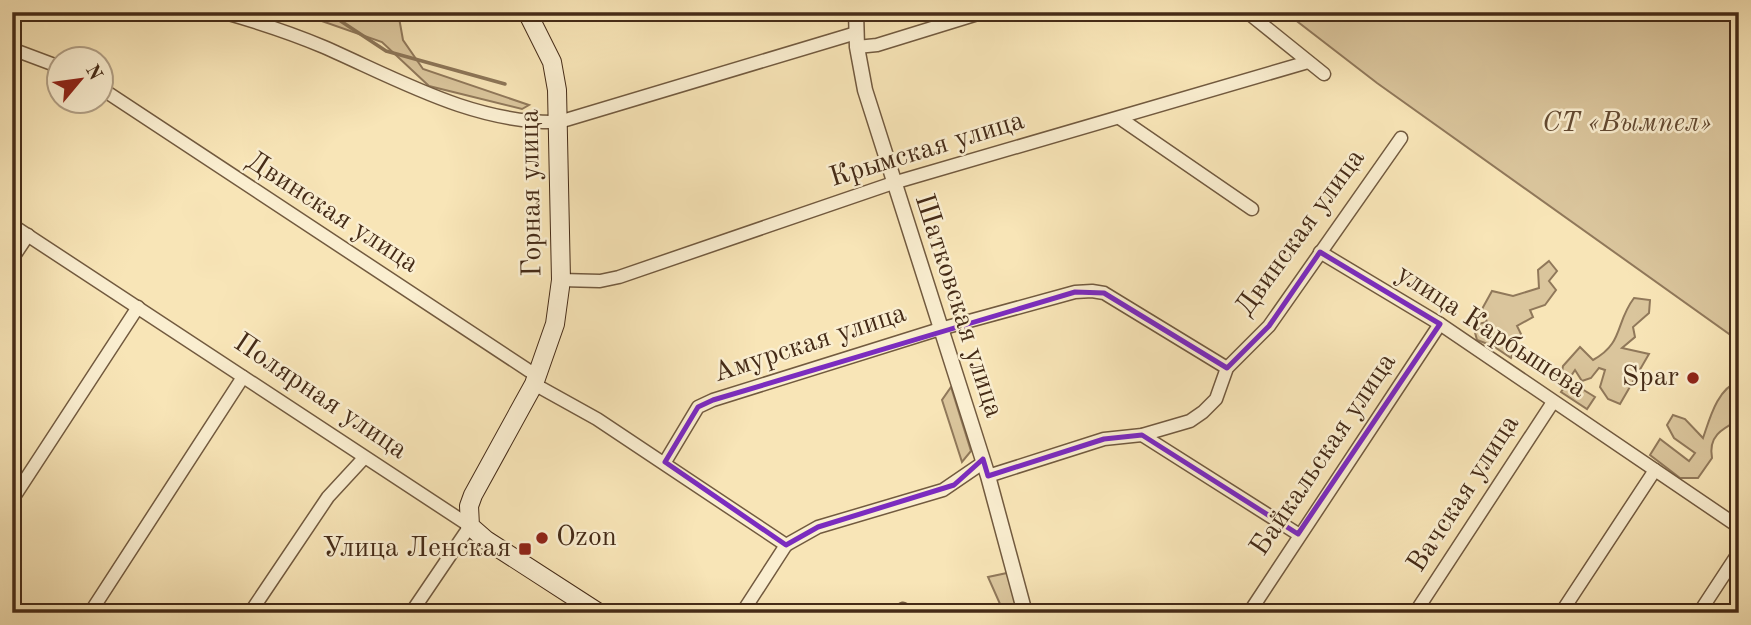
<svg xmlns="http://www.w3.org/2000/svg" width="1751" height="625" font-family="'Old Standard TT',serif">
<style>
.green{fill:#dac59c;stroke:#90785a;stroke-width:2}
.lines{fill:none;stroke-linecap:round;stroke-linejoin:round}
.stream{stroke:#8c7557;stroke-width:3.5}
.minor-casing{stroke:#725a3f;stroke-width:15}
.tertiary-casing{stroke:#725a3f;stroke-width:17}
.secondary-casing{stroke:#452b17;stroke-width:20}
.minor{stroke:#faeed0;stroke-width:12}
.tertiary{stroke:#faeed0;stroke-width:14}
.secondary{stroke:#faeed0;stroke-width:18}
.marked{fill:none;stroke:#7b2cbf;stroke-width:5;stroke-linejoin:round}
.poi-dot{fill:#8f2418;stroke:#faeed0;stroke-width:2.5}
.labels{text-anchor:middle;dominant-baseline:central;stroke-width:5;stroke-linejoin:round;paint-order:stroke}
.park-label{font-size:28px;font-style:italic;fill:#634a32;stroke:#faeed0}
.street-label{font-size:28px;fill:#452b17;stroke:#faeed0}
.poi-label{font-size:28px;fill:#452b17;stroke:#faeed0;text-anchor:end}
</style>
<rect width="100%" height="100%" fill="#f8e5b7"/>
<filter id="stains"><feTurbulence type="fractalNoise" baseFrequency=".00286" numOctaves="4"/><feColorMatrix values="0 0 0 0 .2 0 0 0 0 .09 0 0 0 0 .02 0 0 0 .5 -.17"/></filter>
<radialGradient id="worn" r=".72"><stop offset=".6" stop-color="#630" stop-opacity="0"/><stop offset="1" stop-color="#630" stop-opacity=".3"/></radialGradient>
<g class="green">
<polygon points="296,12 398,12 403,40 423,69 529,105 522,109 429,86 382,42"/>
<polygon points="1285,12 1739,12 1739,341 1377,83"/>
<polygon points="1549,261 1557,271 1549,281 1556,290 1545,305 1530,310 1533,317 1517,326 1521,334 1511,358 1493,346 1477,340 1473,325 1487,322 1482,309 1492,291 1513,296 1539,288 1538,270"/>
<path d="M 1634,298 L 1650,300 L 1649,313 L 1633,327 L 1635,337 L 1622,348 L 1649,354 L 1620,404 L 1608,399 L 1600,387 L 1605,370 L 1599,368 L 1591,378 L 1582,381 L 1575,370 L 1569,379 L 1561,377 L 1563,366 L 1580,347 L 1593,360 C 1624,343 1615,323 1634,298 Z"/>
<polygon points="1569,381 1595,397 1587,409 1561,392"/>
<path d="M 1739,381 L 1739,420 C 1722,429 1708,436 1712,458 L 1698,478 L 1680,478 L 1650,455 L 1660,439 L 1689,461 L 1695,453 L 1674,438 L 1667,425 L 1673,415 L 1685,419 L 1703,438 C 1710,418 1717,389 1739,381 Z"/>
<polygon points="951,387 971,451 962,462 942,400"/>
<polygon points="1007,573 1018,613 1004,613 988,577"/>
</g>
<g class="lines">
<polyline class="stream" points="327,12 386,51 505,84"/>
<defs>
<g id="minor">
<path d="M 222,12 C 257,22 291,33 324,47 C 399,80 475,124 559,122 L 856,33"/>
<polyline points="1247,12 1324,74"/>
<polyline points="857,47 877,45 984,12"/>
<polyline points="12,49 60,67"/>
<polyline points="102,89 537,376"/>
<polyline points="1121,119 1252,209"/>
<polyline points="12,225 470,526 411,613"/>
<polyline points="1320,252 1440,324 1739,527"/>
<polyline points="12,259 28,235"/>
<polyline points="561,280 600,281 619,277 893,183 1308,62"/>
<polyline points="534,384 597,419 786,545 818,527 943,490 984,462"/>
<polyline points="1142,435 1298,534"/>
<polyline points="665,462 698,407 713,400 940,329 1075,292 1092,291 1104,293 1227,368"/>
<polyline points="988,476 1104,439 1142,435 1190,421 1203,412 1216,399 1227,368 1269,326 1401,138"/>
<polyline points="12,500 138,307"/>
<polyline points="90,613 243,377"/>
<polyline points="250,613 328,497 364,458"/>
<polyline points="742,613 786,545"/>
<polyline points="900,613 903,609"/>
<polyline points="1249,613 1440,324"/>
<polyline points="1415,613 1553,402"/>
<polyline points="1561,613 1655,470"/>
<polyline points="1699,613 1739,552"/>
</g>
<polyline id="tertiary" points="856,12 857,47 865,90 988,476 1025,613"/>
<polyline id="secondary" points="527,12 552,62 557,90 561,280 555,324 534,384 473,495 469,506 470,526 486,540 599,613"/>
</defs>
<use href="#minor" class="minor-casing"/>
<use href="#tertiary" class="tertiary-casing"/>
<use href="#secondary" class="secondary-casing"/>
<use href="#minor" class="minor"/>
<use href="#tertiary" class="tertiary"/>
<use href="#secondary" class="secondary"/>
</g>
<path class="marked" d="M 1320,252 L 1440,324 L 1298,534 L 1142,435 L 1104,439 L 988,476 L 983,459 L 954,485 L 818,527 L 786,545 L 665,462 L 698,407 L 713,400 L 1075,292 L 1104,293 L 1227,368 L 1269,326 Z"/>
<g class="poi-dot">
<circle cx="1693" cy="378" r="7"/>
<circle cx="542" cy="538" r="7"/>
<rect x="518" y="542" width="14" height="14" rx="3.5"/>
</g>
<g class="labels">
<g class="park-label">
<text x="1627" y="124">СТ «Вымпел»</text>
</g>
<g class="street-label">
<text transform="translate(927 150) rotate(-17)">Крымская улица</text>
<text transform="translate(532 193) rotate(-91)">Горная улица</text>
<text transform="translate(332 213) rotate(33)">Двинская улица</text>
<text transform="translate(1301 233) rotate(-54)">Двинская улица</text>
<text transform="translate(958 306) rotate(72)">Шатковская улица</text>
<text transform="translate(1491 332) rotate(33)">улица Карбышева</text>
<text transform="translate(810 344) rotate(-18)">Амурская улица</text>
<text transform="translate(320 397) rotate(34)">Полярная улица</text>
<text transform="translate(1324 455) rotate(-56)">Байкальская улица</text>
<text transform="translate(1464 494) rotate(-57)">Вачская улица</text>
</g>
<g class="poi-label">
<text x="1679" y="378">Spar</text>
<text x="556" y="538" text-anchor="start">Ozon</text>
<text x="511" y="549">Улица Ленская</text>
</g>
</g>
<rect width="1751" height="625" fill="none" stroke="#f8e5b7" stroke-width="42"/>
<rect x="14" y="14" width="1723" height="597" fill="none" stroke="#452b17" stroke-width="3.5"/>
<rect x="21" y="21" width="1709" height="583" fill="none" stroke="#452b17" stroke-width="2"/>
<g transform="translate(80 80) rotate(61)"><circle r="33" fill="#faeed0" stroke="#b2a086" stroke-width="2"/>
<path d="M0-5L12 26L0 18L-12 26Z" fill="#8f2418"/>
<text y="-10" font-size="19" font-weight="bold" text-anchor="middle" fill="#452b17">N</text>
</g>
<rect width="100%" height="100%" filter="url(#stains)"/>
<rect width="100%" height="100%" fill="url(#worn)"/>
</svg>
